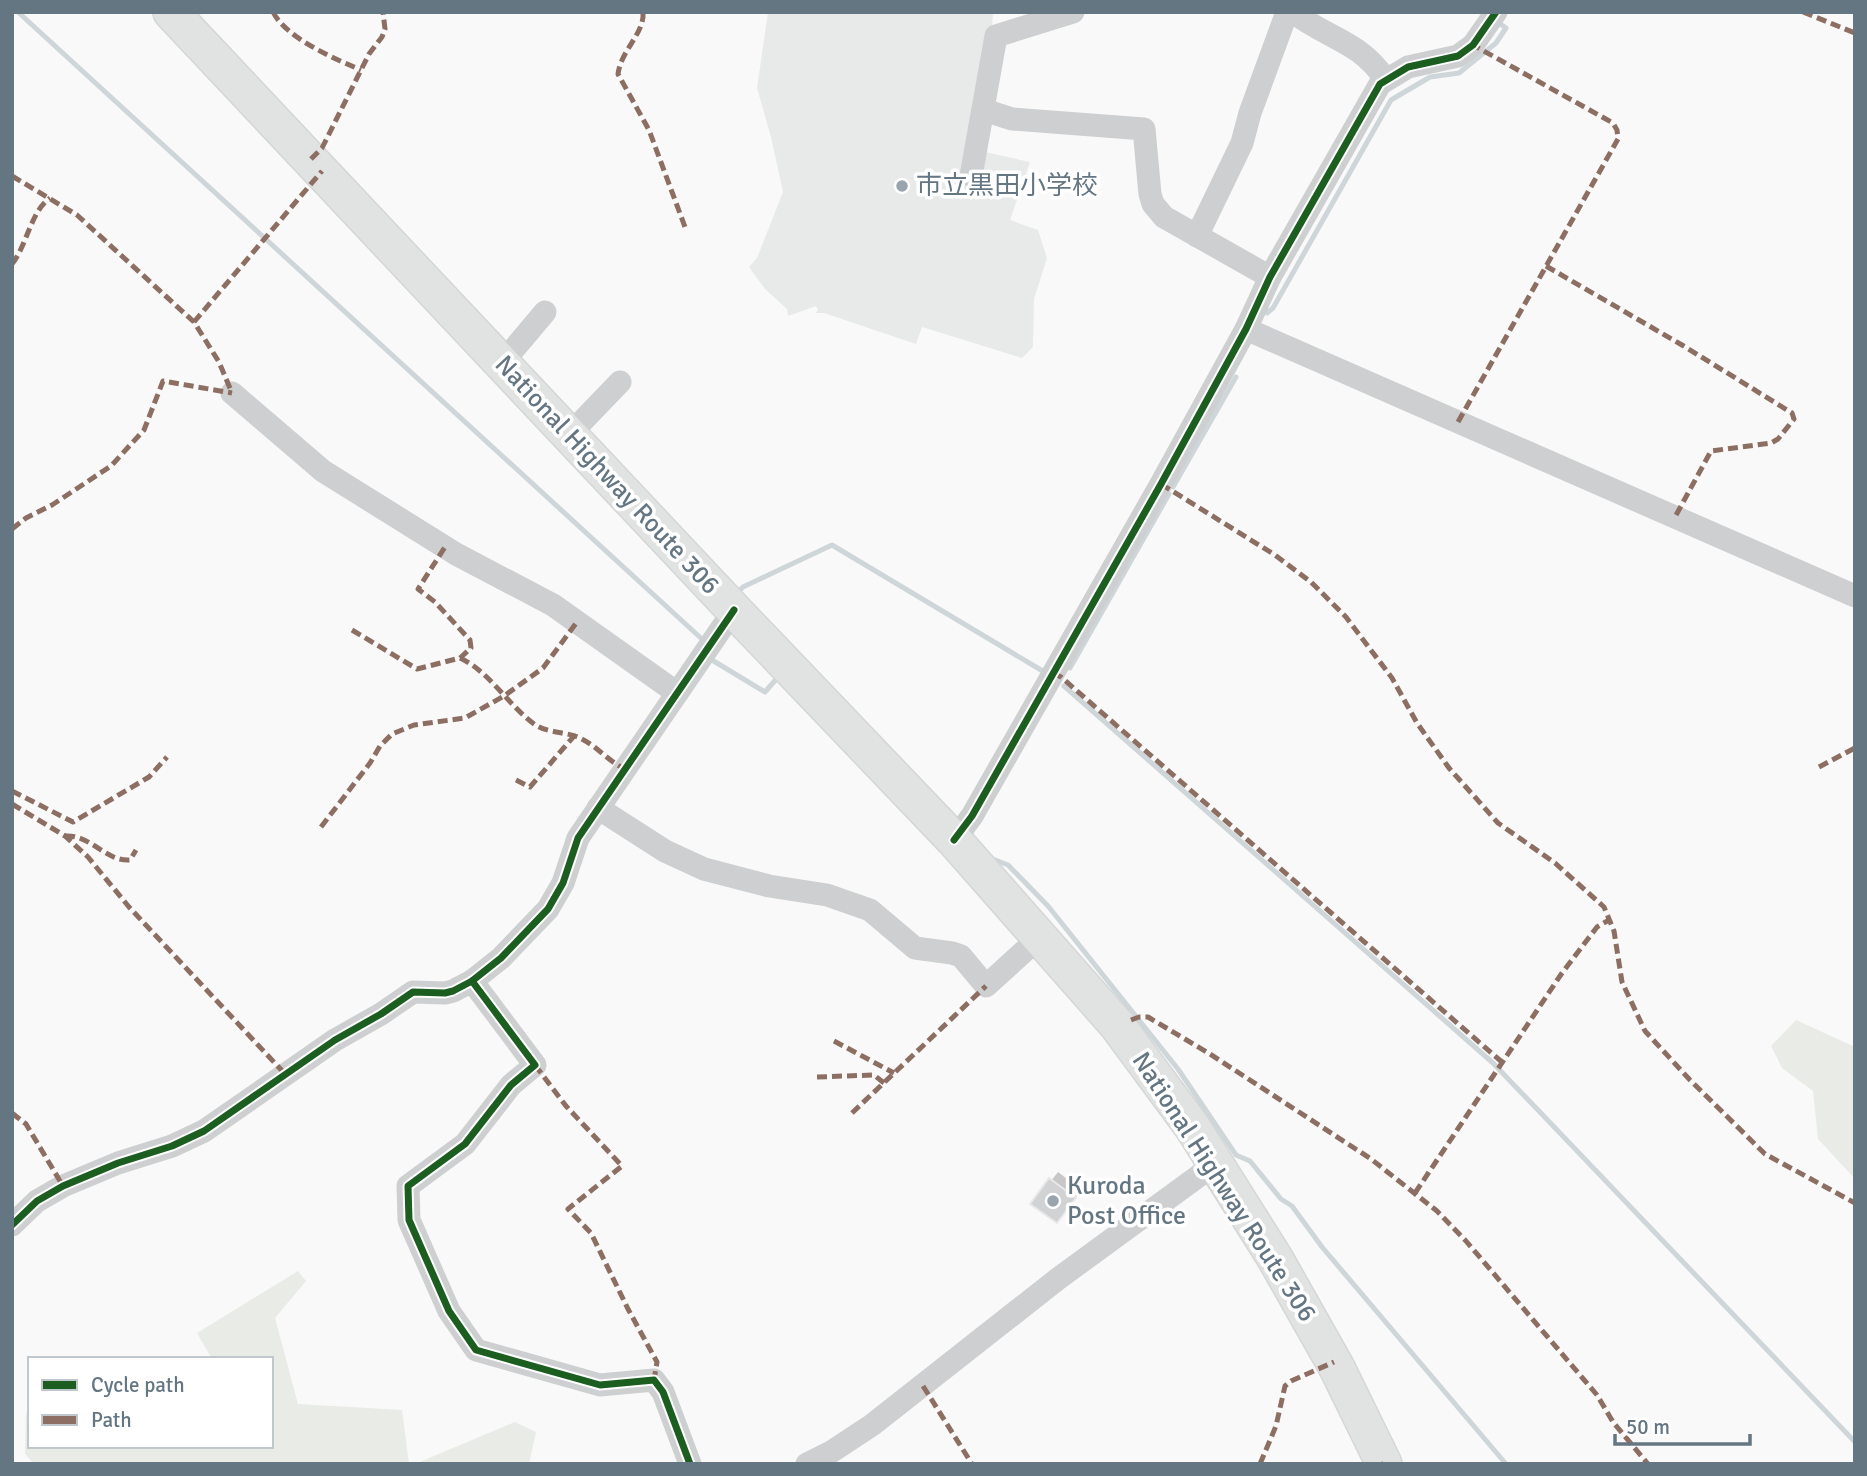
<svg xmlns="http://www.w3.org/2000/svg" width="1867" height="1476" font-family="Signika,'Noto Sans JP',sans-serif">
<style>
.built{fill:#e8e9e9}
.green{fill:#e8ebe6}
.shadow{fill:#0003}
.lines{fill:none;stroke-linecap:round;stroke-linejoin:round}
.stream{stroke:#ced6d9;stroke-width:5}
.building{fill:#d0d2d3;stroke:#e8e8e8;stroke-width:2}
.highway-casing{stroke:#d5d6d6;stroke-width:38}
.minor{stroke:#cecfd0;stroke-width:23}
.highway{stroke:#e1e2e2;stroke-width:35}
.quiet{stroke:#8d6e63;stroke-width:5;stroke-dasharray:10 5;stroke-linecap:butt}
.cycleway-casing{stroke:#fff;stroke-width:11}
.cycleway{stroke:#1b5e20;stroke-width:7}
.poi-dot{fill:#99a4ac;stroke:#fff;stroke-width:2.5}
.labels{text-anchor:middle;dominant-baseline:central;stroke-width:7;stroke-linejoin:round;paint-order:stroke}
.poi-label{font-size:26px;fill:#657683;stroke:#fff;text-anchor:start}
.street-label{font-size:26px;fill:#657683;stroke:#fff}
</style>
<rect width="100%" height="100%" fill="#f9f9f9"/>
<polygon class="built" points="768,12 993,12 985,152 1030,162 1010,220 1038,230 1047,258 1034,299 1033,347 1022,358 922,327 916,344 824,313 815,313 818,310 816,306 788,316 787,309 765,289 749,267 757,258 783,192 771,137 757,88"/>
<g class="green">
<polygon points="1796,1020 1855,1047 1855,1179 1818,1139 1813,1091 1782,1068 1771,1046"/>
<polygon points="298,1271 306,1281 275,1318 298,1404 402,1410 409,1464 34,1464 25,1454 26,1413 30,1411 30,1446 271,1446 271,1359 212,1359 197,1333"/>
<polygon points="515,1422 536,1432 529,1464 415,1464"/>
</g>
<polygon class="shadow" points="1058,1172 1082,1190 1057,1221 1033,1204"/>
<g class="lines">
<g class="stream">
<polyline points="18,12 703,640 704,638"/>
<polyline points="1267,313 1273,308 1391,100 1430,77 1459,73 1496,43 1506,28 1499,23"/>
<polyline points="1173,487 1236,377"/>
<polyline points="740,590 743,587 832,545 1041,670"/>
<polyline points="707,657 765,692 778,677"/>
<polyline points="1070,668 1169,494"/>
<polyline points="1064,686 1493,1063 1855,1442"/>
<polyline points="990,858 1008,865 1048,906 1178,1069 1236,1155 1250,1161 1281,1199 1292,1206 1322,1247 1506,1464"/>
</g>
</g>
<polygon class="building" points="1049,1178 1076,1198 1057,1223 1030,1204"/>
<g class="lines">
<defs>
<polyline id="highway" points="171,12 734,610 954,840 1117,1025 1193,1128 1276,1260 1337,1368 1384,1464"/>
</defs>
<use href="#highway" class="highway-casing"/>
<g class="minor">
<path d="M 1293,12 C 1326,38 1360,41 1385,79"/>
<polyline points="984,110 1012,119 1144,129 1150,194 1153,204 1164,217 1270,277"/>
<polyline points="971,176 996,36 1073,12"/>
<polyline points="1197,236 1242,143 1250,113 1287,12"/>
<polyline points="1246,329 1855,596"/>
<polyline points="502,363 545,312"/>
<polyline points="232,393 323,471 456,554 553,605 677,693"/>
<polyline points="569,435 620,382"/>
<polyline points="598,808 665,851 704,869 769,886 827,895 870,910 915,948 952,953 961,956 986,986 1041,936"/>
<polyline points="954,840 972,816 1161,484 1246,329 1270,277 1380,84 1408,67 1458,56 1473,45 1496,12"/>
<polyline points="472,981 535,1065 511,1085 465,1144 408,1186 409,1220 449,1311 476,1350 600,1385 654,1380 663,1392 690,1464"/>
<polyline points="12,1225 37,1201 63,1186 118,1163 172,1146 204,1131 335,1040 381,1014 413,992 445,993 453,991 472,981 501,958 548,909 563,883 578,838 734,610"/>
<polyline points="807,1464 831,1452 872,1425 1059,1278 1215,1164"/>
</g>
<use href="#highway" class="highway"/>
<g class="quiet">
<path d="M 273,12 C 286,38 335,59 361,70"/>
<path d="M 643,12 C 645,33 621,50 618,74 L 649,130 L 685,227"/>
<polyline points="1803,12 1855,33"/>
<polyline points="311,159 322,148 369,54 382,37 385,29 383,12"/>
<polyline points="12,176 77,215 194,322 219,362 232,393"/>
<path d="M 12,264 C 27,245 31,211 50,198"/>
<polyline points="1546,266 1682,345 1792,413 1794,419 1778,439 1771,443 1711,451 1675,517"/>
<polyline points="194,322 322,171"/>
<polyline points="1458,422 1618,139 1617,130 1613,123 1473,45"/>
<polyline points="1161,484 1275,555 1311,582 1346,617 1392,678 1417,723 1449,768 1498,823 1555,863 1604,907 1614,931 1622,982 1645,1031 1690,1080 1765,1154 1855,1203"/>
<polyline points="12,529 26,518 52,505 111,466 144,430 163,381 232,393"/>
<polyline points="352,630 417,669 460,658 471,648 470,640 435,602 418,589 445,547"/>
<path d="M 460,658 C 490,672 507,704 534,724 C 545,732 562,732 575,736 C 595,743 607,761 625,769"/>
<polyline points="1053,673 1061,677 1503,1063"/>
<polyline points="1819,767 1855,748"/>
<polyline points="516,780 530,787 574,736"/>
<polyline points="12,791 73,822 149,777 167,757"/>
<polyline points="12,804 65,836 88,857 129,907 286,1075"/>
<polyline points="321,827 370,763 380,746 392,734 414,725 465,718 504,696 543,668 577,622"/>
<path d="M 65,836 C 90,834 106,862 130,860 L 136,850"/>
<polyline points="1131,1020 1139,1017 1148,1017 1210,1054 1371,1159 1437,1211 1466,1241 1597,1395 1613,1422 1648,1464"/>
<polyline points="834,1041 894,1073"/>
<polyline points="535,1065 566,1106 622,1166 568,1209 591,1233 628,1309 657,1362 654,1380"/>
<polyline points="817,1077 874,1075 884,1083"/>
<polyline points="12,1113 26,1124 63,1186"/>
<polyline points="852,1113 986,986"/>
<polyline points="1415,1193 1562,973 1597,927 1609,920"/>
<polyline points="923,1386 972,1464"/>
<polyline points="1260,1464 1276,1426 1285,1386 1291,1381 1334,1362"/>
<polyline points="1383,1464 1384,1463"/>
</g>
<defs>
<g id="cycleway">
<polyline points="954,840 972,816 1161,484 1246,329 1270,277 1380,84 1408,67 1458,56 1473,45 1496,12"/>
<polyline points="472,981 535,1065 511,1085 465,1144 408,1186 409,1220 449,1311 476,1350 600,1385 654,1380 663,1392 690,1464"/>
<polyline points="12,1225 37,1201 63,1186 118,1163 172,1146 204,1131 335,1040 381,1014 413,992 445,993 453,991 472,981 501,958 548,909 563,883 578,838 734,610"/>
</g>
</defs>
<use href="#cycleway" class="cycleway-casing"/>
<use href="#cycleway" class="cycleway"/>
</g>
<g class="poi-dot">
<circle cx="902" cy="186" r="7"/>
<circle cx="1053" cy="1201" r="7"/>
</g>
<g class="labels">
<g class="poi-label">
<text x="916" y="186">市立黒田小学校</text>
<text x="1067" y="1186">Kuroda<tspan x="1067" dy="30">Post Office</tspan></text>
</g>
<g class="street-label">
<text transform="translate(607 475) rotate(47)">National Highway Route 306</text>
<text transform="translate(1224 1187) rotate(57)">National Highway Route 306</text>
</g>
</g>
<rect width="1867" height="1476" fill="none" stroke="#657683" stroke-width="28"/>
<rect x="28" y="1357" width="245" height="91" fill="#ffffff" stroke="#c1c8cd" stroke-width="2"/>
<rect x="42" y="1380" width="35" height="10" fill="#1b5e20" stroke="#c1c8cd" stroke-width="2"/>
<text x="91" y="1392" font-size="21" fill="#657683">Cycle path</text>
<rect x="42" y="1415" width="35" height="10" fill="#8d6e63" stroke="#c1c8cd" stroke-width="2"/>
<text x="91" y="1427" font-size="21" fill="#657683">Path</text>
<path d="M1615 1434v10h135v-10" fill="none" stroke="#657683" stroke-width="3.5"/>
<text x="1626" y="1434" font-size="21" fill="#657683" stroke="#ffffff" stroke-width="5" paint-order="stroke">50 m</text>
</svg>
